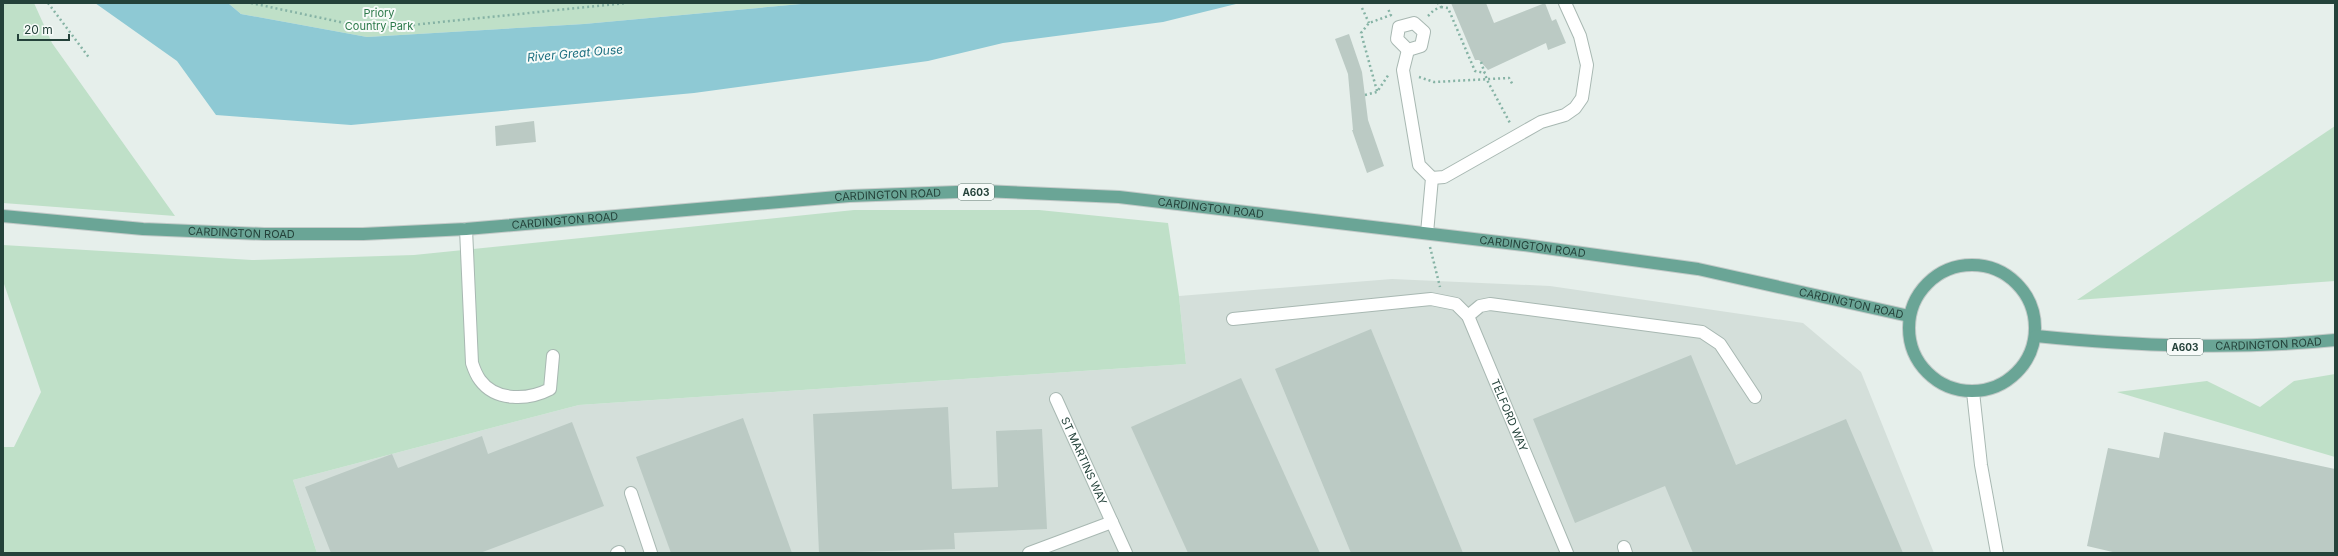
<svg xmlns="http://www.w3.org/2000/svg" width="2338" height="556" font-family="Inter,sans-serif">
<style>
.built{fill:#d4dfda}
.green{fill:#bfe0c8}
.water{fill:#8ec9d4}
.building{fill:#bbcac4}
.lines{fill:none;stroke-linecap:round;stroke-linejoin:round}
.minor-casing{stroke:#a8b8b2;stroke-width:14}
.major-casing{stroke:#c2cac8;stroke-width:14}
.path{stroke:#86b3a5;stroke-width:2.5;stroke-dasharray:2 3;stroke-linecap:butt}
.minor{stroke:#fff;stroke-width:12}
.major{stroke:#6aa596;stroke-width:12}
.labels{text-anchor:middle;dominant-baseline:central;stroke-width:4;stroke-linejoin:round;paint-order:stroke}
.shield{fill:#f7fbf9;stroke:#637a73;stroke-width:1}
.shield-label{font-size:10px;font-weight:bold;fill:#24423a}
.park-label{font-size:11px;fill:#2d7a4b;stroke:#f7fbf9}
.street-label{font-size:11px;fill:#24423a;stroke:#f7fbf9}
.water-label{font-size:12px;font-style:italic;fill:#1c6f80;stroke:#f7fbf9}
</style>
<rect width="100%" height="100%" fill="#e6efeb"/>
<polygon class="built" points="1392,279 1550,286 1803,323 1861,372 1934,553 317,553 293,480 579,405 1186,364 1179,296"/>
<g class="green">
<polygon points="3,3 34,3 52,43 175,216 3,203"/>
<polygon points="228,3 812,3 584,24 367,37 241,14"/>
<polygon points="2335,126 2335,281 2077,300"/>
<polygon points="854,210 1039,210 1168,223 1179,296 1186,364 579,405 293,480 317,553 3,553 3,447 14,447 41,392 3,281 3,245 252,260 414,255"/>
<polygon points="2335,374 2335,457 2117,392 2207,381 2260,407 2294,381"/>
</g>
<polygon class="water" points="95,3 228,3 241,14 367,37 584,24 812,3 1240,3 1163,22 1003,43 928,61 694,93 351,125 216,115 177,61"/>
<g class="building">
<polygon points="1451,3 1486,3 1494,23 1545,3 1552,21 1556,19 1566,43 1548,50 1546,43 1488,70 1479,60 1475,60"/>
<polygon points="1349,34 1362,72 1368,120 1384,166 1367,173 1352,130 1353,130 1348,74 1335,39"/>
<polygon points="534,121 536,142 496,146 495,126"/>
<polygon points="1371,329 1463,553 1351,553 1275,369"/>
<polygon points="1691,355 1736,465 1846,419 1903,553 1693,553 1665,486 1575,523 1533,419"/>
<polygon points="1241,378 1320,553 1188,553 1131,427"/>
<polygon points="948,407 952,489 998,487 996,431 1042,429 1047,529 954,533 955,549 819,553 813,414"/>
<polygon points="743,418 792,553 671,553 636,457"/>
<polygon points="572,422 604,506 480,553 331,553 305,487 392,454 398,468 482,436 488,454"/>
<polygon points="2164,432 2335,469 2335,553 2117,553 2087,546 2108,448 2159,458"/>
</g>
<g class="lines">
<defs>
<g id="minor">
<polygon points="1414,23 1424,32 1421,46 1408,50 1397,39 1399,27"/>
<polyline points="1408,50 1403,70 1419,165 1432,178 1427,233"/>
<polyline points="1432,178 1444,177 1541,122 1565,115 1575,108 1582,98 1587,65 1580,36 1565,3"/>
<path d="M 466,229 L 472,363 C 474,369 477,376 480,380 C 496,402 529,400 550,389 L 553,356"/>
<polyline points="1468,316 1480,306 1490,304 1702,332 1720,344 1755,397"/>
<path id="s1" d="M 1233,319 L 1431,299 L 1456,304 L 1468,316 L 1567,553"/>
<polyline points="1973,392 1981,465 1997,553"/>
<path id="s2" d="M 1056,399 L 1126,553"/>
<polyline points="631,493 651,553"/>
<polyline points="1624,547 1626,553"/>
<polyline points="617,553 619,552"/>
<polyline points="1029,553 1112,522"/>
</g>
<g id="major">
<path id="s3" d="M 3,216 L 143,229 L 264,234 L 363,234 L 466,229 L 849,196 L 983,191 L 1119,197 L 1524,245 L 1698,269 L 1909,316"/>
<circle cx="1972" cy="328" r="63"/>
<path id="s4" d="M 2036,336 C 2138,346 2232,350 2335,340"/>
</g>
</defs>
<use href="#minor" class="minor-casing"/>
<use href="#major" class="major-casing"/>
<g class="path">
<polyline points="48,3 90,59"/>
<polyline points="251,3 373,29 626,3"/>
<polyline points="1441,7 1448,8 1475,71 1485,73"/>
<polyline points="1362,8 1369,23"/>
<polyline points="1428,16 1434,10 1441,7 1438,3"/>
<polyline points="1481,62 1487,80 1510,123"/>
<polyline points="1419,77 1434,82 1509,78 1513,85"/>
<polyline points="1377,91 1361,33 1369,23 1391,15 1388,9"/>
<polyline points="1365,95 1377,92 1389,74"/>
<polyline points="1430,247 1440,287"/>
</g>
<use href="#minor" class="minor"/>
<use href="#major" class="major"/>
</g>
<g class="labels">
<g class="shield">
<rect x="958" y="184" width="36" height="16" rx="3"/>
<rect x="2167" y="339" width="36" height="16" rx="3"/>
</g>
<g class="shield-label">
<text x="976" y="192">A603</text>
<text x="2185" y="347">A603</text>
</g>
<g class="park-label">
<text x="379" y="13">Priory<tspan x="379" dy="13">Country Park</tspan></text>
</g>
<g class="street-label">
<text stroke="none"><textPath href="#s3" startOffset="887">CARDINGTON ROAD</textPath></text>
<text stroke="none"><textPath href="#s3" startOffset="1211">CARDINGTON ROAD</textPath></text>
<text stroke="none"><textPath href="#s3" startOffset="563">CARDINGTON ROAD</textPath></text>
<text stroke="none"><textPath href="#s3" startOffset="239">CARDINGTON ROAD</textPath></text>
<text stroke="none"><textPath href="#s3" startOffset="1535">CARDINGTON ROAD</textPath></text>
<text stroke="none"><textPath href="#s3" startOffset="1859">CARDINGTON ROAD</textPath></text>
<text stroke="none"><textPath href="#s4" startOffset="233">CARDINGTON ROAD</textPath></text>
<text stroke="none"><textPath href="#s1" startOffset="349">TELFORD WAY</textPath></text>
<text stroke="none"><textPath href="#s2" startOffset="68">ST MARTINS WAY</textPath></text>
</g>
<g class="water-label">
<text transform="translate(575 53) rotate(-5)">River Great Ouse</text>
</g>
</g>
<rect width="2338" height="556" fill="none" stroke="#24423a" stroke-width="8"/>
<path d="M18 34v6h51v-6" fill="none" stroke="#24423a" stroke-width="2"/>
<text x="24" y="34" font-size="12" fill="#24423a" stroke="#f7fbf9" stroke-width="3" paint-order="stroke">20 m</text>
</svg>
